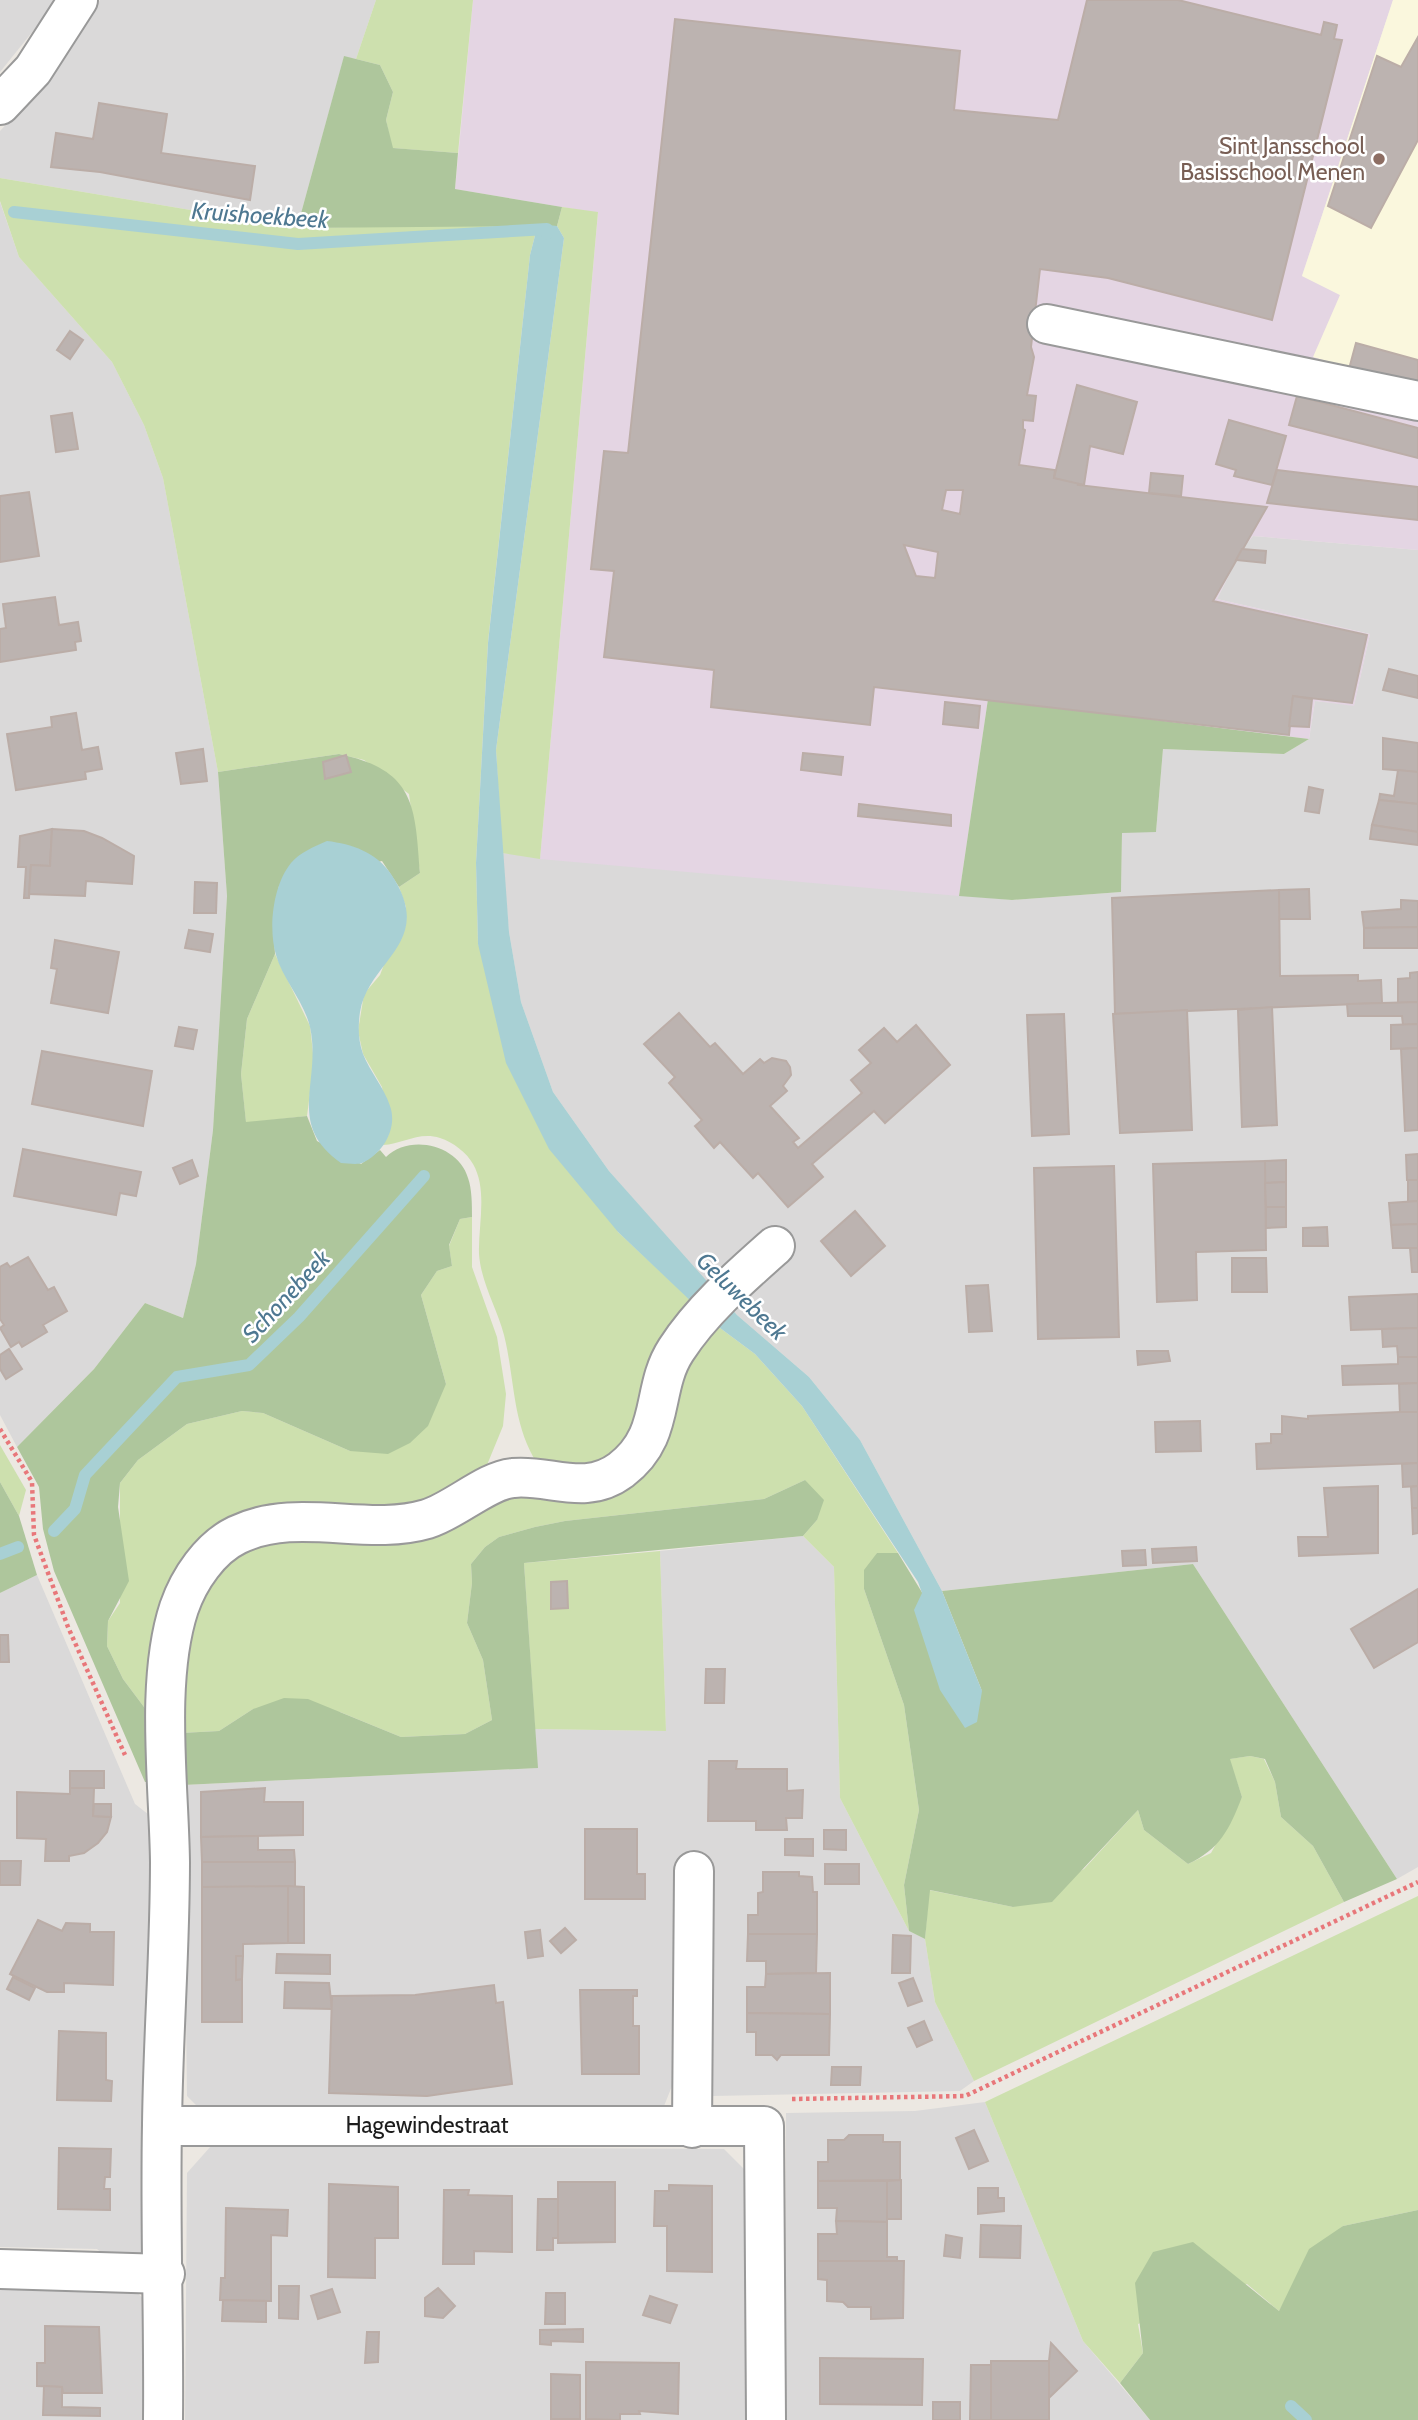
<svg xmlns="http://www.w3.org/2000/svg" width="1418" height="2420" font-family="Cabin,sans-serif">
<style>
.residential{fill:#dad9d9}
.industrial{fill:#e4d5e3}
.education{fill:#faf7dd}
.grass{fill:#cde0ae}
.forest{fill:#aec69c}
.water{fill:#a8d0d4}
.lines{fill:none;stroke-linecap:round;stroke-linejoin:round}
.stream{stroke:#a8d0d4;stroke-width:12}
.building{fill:#bcb3b0;stroke:#bbada7;stroke-width:2;fill-rule:evenodd}
.minor-casing{stroke:#999;stroke-width:42}
.path{stroke:#e8777a;stroke-width:4.5;stroke-dasharray:3.5 3.5;stroke-linecap:butt}
.minor{stroke:#fff;stroke-width:38}
.education-dot{fill:#8d6e63;stroke:#fff;stroke-width:2.5}
.labels{text-anchor:middle;dominant-baseline:central;stroke-width:5;stroke-linejoin:round;paint-order:stroke}
.education-label{font-size:23px;fill:#785e54;stroke:#fff;text-anchor:end}
.street-label{font-size:23px;fill:#1c1c1c;stroke:#fff}
.water-label{font-size:24px;font-style:italic;fill:#4e7891;stroke:#fff}
</style>
<rect width="100%" height="100%" fill="#ece8e2"/>
<g class="residential">
<polygon points="0,0 58,0 0,72"/>
<polygon points="100,0 376,0 356,59 344,57 297,228 0,178 0,131 18,112 88,21"/>
<polygon points="0,202 19,257 112,362 144,425 163,478 218,772 227,896 213,1130 196,1264 183,1318 145,1303 94,1369 17,1447 0,1415"/>
<polygon points="1253,536 1418,550 1418,1867 1397,1879 1193,1564 942,1591 860,1440 809,1377 737,1315 699,1274 609,1171 553,1092 521,1002 509,932 502,853 1012,900 1121,892 1122,832 1156,832 1163,749 1284,754 1309,739 1315,701 1354,705 1370,634 1217,599 1242,549"/>
<polygon points="803,1536 834,1567 840,1798 909,1931 925,1939 935,2002 974,2081 960,2091 712,2096 710,1864 676,1865 672,2086 664,2106 647,2113 197,2106 187,2096 183,1785 537,1768 535,1729 666,1731 660,1551"/>
<polygon points="37,1575 135,1804 153,1818 144,2251 136,2259 109,2259 97,2249 0,2247 0,1593"/>
<polygon points="985,2102 1083,2341 1150,2420 785,2420 786,2113 915,2111"/>
<polygon points="211,2146 724,2149 750,2175 747,2420 185,2420 187,2173"/>
<polygon points="0,2286 133,2289 148,2303 146,2420 0,2420"/>
</g>
<polygon class="industrial" points="473,0 1393,0 1302,276 1340,295 1418,388 1418,550 1253,536 1242,549 1217,599 1370,634 1354,706 1315,701 1309,739 988,699 959,896 540,859 598,213 455,189"/>
<polygon class="education" points="1393,0 1418,0 1418,388 1313,357 1340,295 1302,276"/>
<g class="grass">
<polygon points="376,0 473,0 458,153 392,148 386,120 393,92 380,65 356,59"/>
<path d="M 0,178 L 297,228 L 538,224 L 530,255 L 488,642 L 476,863 L 478,944 L 618,1232 L 695,1304 L 636,1441 L 586,1474 L 537,1463 C 512,1424 515,1379 504,1335 C 497,1308 481,1283 479,1254 C 478,1226 488,1190 473,1164 C 467,1153 453,1142 440,1138 C 419,1131 403,1144 383,1145 L 389,1134 L 382,1087 L 363,1054 L 358,1031 L 364,994 L 380,975 L 406,907 L 399,887 L 420,873 L 409,794 L 364,760 L 339,754 L 218,772 L 163,478 L 144,425 L 112,362 L 19,257 L 0,201 Z"/>
<polygon points="562,207 598,212 540,859 502,853 496,750 564,238 557,226"/>
<polygon points="275,954 310,1026 314,1062 307,1116 246,1123 241,1074 247,1019"/>
<polygon points="472,1217 472,1267 497,1337 506,1394 503,1426 487,1465 473,1481 425,1506 230,1525 147,1711 123,1679 107,1646 108,1621 120,1603 120,1483 138,1460 187,1424 242,1411 263,1413 350,1451 446,1384 421,1295 437,1271 452,1266 449,1246 460,1219"/>
<polygon points="716,1325 755,1354 802,1406 898,1553 877,1553 864,1589 904,1705 919,1810 904,1885 909,1931 840,1798 834,1567 803,1536 817,1520 805,1480 764,1499 565,1521 535,1527 499,1537 485,1547 471,1564 472,1583 467,1623 483,1660 492,1720 465,1734 401,1737 340,1712 253,1709 219,1731 181,1733 189,1618 219,1567 256,1543 511,1491 575,1501 676,1384"/>
<polygon points="0,1445 26,1490 19,1516 0,1482"/>
<polygon points="660,1551 666,1731 535,1729 524,1563"/>
<polygon points="1250,1756 1264,1759 1275,1782 1281,1817 1313,1846 1344,1902 974,2081 935,2002 925,1939 929,1890 1013,1907 1084,1869 1138,1810 1144,1830 1188,1864 1211,1853 1242,1797 1229,1759"/>
<polygon points="1418,1896 1418,2210 1343,2226 1294,2285 1279,2311 1247,2284 1138,2324 1143,2353 1120,2383 1083,2341 985,2102"/>
</g>
<g class="forest">
<polygon points="344,56 380,65 393,92 386,120 393,148 458,153 455,189 562,207 557,226 297,228"/>
<polygon points="988,699 1309,739 1284,754 1163,749 1156,832 1122,833 1121,892 1012,900 959,896"/>
<path d="M 339,754 C 416,770 415,807 420,873 L 399,887 L 382,861 L 279,886 L 273,916 L 275,954 L 247,1019 L 241,1074 L 246,1122 L 307,1116 L 317,1141 L 361,1164 L 380,1150 L 386,1157 C 410,1133 459,1145 468,1178 C 472,1189 472,1205 472,1217 L 460,1219 L 449,1245 L 452,1266 L 437,1271 L 421,1295 L 446,1384 L 428,1426 L 410,1443 L 388,1454 L 350,1451 L 263,1413 L 242,1411 L 187,1424 L 138,1460 L 120,1483 L 118,1507 L 129,1581 L 108,1621 L 107,1646 L 123,1679 L 147,1711 L 154,1782 L 145,1782 L 54,1571 L 43,1529 L 39,1487 L 17,1447 L 94,1369 L 145,1303 L 183,1318 L 196,1264 L 213,1130 L 227,896 L 218,772 Z"/>
<polygon points="805,1480 824,1500 817,1520 803,1536 524,1563 538,1768 183,1785 181,1733 219,1731 253,1709 284,1698 308,1699 401,1737 465,1734 492,1720 483,1660 467,1623 472,1583 471,1564 485,1547 499,1537 535,1527 565,1521 764,1499"/>
<polygon points="0,1482 19,1516 37,1575 0,1593"/>
<path d="M 877,1553 L 898,1553 L 982,1691 L 942,1591 L 1193,1564 L 1397,1879 L 1344,1902 L 1313,1846 L 1281,1817 L 1275,1782 L 1265,1759 L 1250,1756 L 1230,1759 L 1242,1797 C 1229,1830 1220,1849 1188,1864 L 1144,1830 L 1138,1810 L 1052,1902 L 1013,1907 L 930,1890 L 925,1939 L 909,1931 L 904,1885 L 919,1810 L 904,1705 L 864,1589 L 864,1570 Z"/>
<polygon points="1418,2210 1418,2420 1150,2420 1120,2383 1143,2353 1135,2283 1153,2252 1193,2242 1279,2311 1309,2249 1343,2226"/>
</g>
<g class="water">
<polygon points="538,224 557,226 564,238 496,750 509,932 521,1002 553,1092 609,1171 737,1315 809,1377 860,1440 942,1591 982,1691 977,1722 965,1728 940,1690 914,1610 922,1593 918,1582 802,1406 755,1354 716,1325 618,1232 549,1149 506,1063 478,944 476,863 488,643 530,255"/>
<path d="M 327,841 C 352,844 376,852 391,874 C 437,943 369,959 360,1012 C 358,1026 358,1040 363,1054 C 370,1072 384,1087 390,1106 C 398,1128 383,1154 362,1163 C 356,1165 347,1163 341,1163 C 285,1124 322,1082 310,1027 C 304,1001 283,980 276,955 C 268,928 273,885 291,863 C 299,853 315,846 327,841 Z"/>
</g>
<g class="lines">
<g class="stream">
<polyline points="14,212 298,244 547,229 547,234"/>
<polyline points="54,1531 75,1509 85,1475 177,1377 249,1365 299,1317 424,1176"/>
<polyline points="0,1554 18,1547"/>
<polyline points="1291,2406 1306,2420"/>
</g>
</g>
<g class="building">
<path d="M 1087,0 L 1178,0 L 1321,35 L 1324,22 L 1337,25 L 1334,39 L 1342,40 L 1272,320 L 1108,278 L 1040,269 L 1031,347 L 1034,357 L 1027,395 L 1036,396 L 1033,421 L 1023,420 L 1023,429 L 1025,430 L 1019,465 L 1055,470 L 1054,478 L 1079,482 L 1078,485 L 1267,507 L 1213,601 L 1367,635 L 1352,703 L 1293,696 L 1289,735 L 874,687 L 870,725 L 711,707 L 714,670 L 604,657 L 614,571 L 591,569 L 604,451 L 628,453 L 675,19 L 960,51 L 954,110 L 1058,120 ZM 946,490 L 963,490 L 960,514 L 942,510 ZM 904,545 L 938,552 L 935,578 L 916,576 Z"/>
<polygon points="1418,37 1418,140 1371,228 1328,206 1377,56 1401,67"/>
<polygon points="99,103 167,114 161,153 255,166 250,200 100,172 51,167 56,133 93,139"/>
<polygon points="70,331 83,340 70,359 57,350"/>
<polygon points="1356,343 1418,360 1418,387 1349,369"/>
<polygon points="1077,385 1137,402 1123,454 1090,446 1084,485 1054,478"/>
<polygon points="1297,396 1418,428 1418,458 1289,425"/>
<polygon points="72,413 78,449 56,452 51,416"/>
<polygon points="1229,420 1286,436 1272,485 1234,476 1236,470 1216,464"/>
<polygon points="1277,470 1418,487 1418,520 1267,503"/>
<polygon points="1151,473 1183,476 1181,496 1149,493"/>
<polygon points="29,492 39,556 0,562 0,496"/>
<polygon points="1242,549 1266,551 1265,563 1236,560"/>
<polygon points="55,597 59,625 78,622 81,641 75,642 76,650 0,662 0,629 6,628 3,604"/>
<polygon points="1389,669 1418,676 1418,698 1383,690"/>
<polygon points="1293,696 1312,699 1309,727 1289,726"/>
<polygon points="945,702 980,706 978,728 943,724"/>
<polygon points="76,713 82,750 98,747 102,769 85,772 86,779 16,790 7,734 52,727 51,717"/>
<polygon points="1383,738 1418,743 1418,772 1383,769"/>
<polygon points="203,749 207,781 181,784 176,753"/>
<polygon points="803,753 843,757 841,775 801,770"/>
<polygon points="346,755 351,772 325,779 323,762"/>
<polygon points="1398,770 1418,772 1418,804 1379,800 1380,794 1394,796"/>
<polygon points="1309,787 1323,790 1319,813 1305,811"/>
<polygon points="1379,800 1418,804 1418,832 1372,825"/>
<polygon points="859,804 951,815 951,826 858,816"/>
<polygon points="1372,825 1418,832 1418,845 1370,839"/>
<polygon points="52,829 50,866 31,865 29,898 24,898 26,867 18,867 20,836"/>
<polygon points="52,829 84,831 102,838 134,856 132,884 86,881 85,896 29,894 31,865 50,866"/>
<polygon points="195,882 217,883 216,913 194,913"/>
<polygon points="1309,889 1310,919 1279,919 1279,890"/>
<polygon points="1279,890 1280,976 1358,975 1358,981 1381,980 1382,1003 1115,1014 1112,898"/>
<polygon points="1401,900 1418,901 1418,927 1364,928 1362,912 1401,909"/>
<polygon points="1418,927 1418,948 1364,948 1364,928"/>
<polygon points="189,930 213,934 210,952 185,948"/>
<polygon points="55,940 119,952 108,1013 51,1003 57,969 51,968"/>
<polygon points="1418,972 1418,1002 1398,1003 1398,979 1410,978 1410,973"/>
<polygon points="1418,1002 1418,1024 1403,1025 1402,1016 1348,1016 1347,1004"/>
<polygon points="1272,1007 1277,1125 1242,1127 1238,1010"/>
<polygon points="1187,1010 1192,1130 1120,1133 1113,1014"/>
<polygon points="679,1013 710,1047 715,1043 743,1074 760,1059 764,1063 772,1058 786,1061 790,1067 791,1075 783,1086 787,1091 770,1106 799,1138 793,1142 798,1148 862,1093 851,1080 871,1063 859,1050 884,1028 897,1042 916,1025 950,1065 885,1123 874,1111 812,1164 823,1177 788,1207 758,1173 753,1178 720,1142 714,1148 695,1126 702,1120 669,1083 675,1077 644,1044"/>
<polygon points="1064,1014 1069,1134 1032,1136 1027,1015"/>
<polygon points="1418,1024 1418,1048 1391,1049 1391,1025"/>
<polygon points="179,1027 197,1030 193,1049 175,1046"/>
<polygon points="1418,1048 1418,1130 1405,1131 1401,1049"/>
<polygon points="42,1051 152,1071 143,1126 32,1104"/>
<polygon points="23,1149 141,1172 136,1196 120,1193 116,1215 14,1196"/>
<polygon points="1418,1154 1418,1180 1407,1180 1406,1155"/>
<polygon points="192,1160 198,1176 180,1184 173,1168"/>
<polygon points="1286,1160 1286,1182 1265,1183 1265,1161"/>
<polygon points="1265,1161 1266,1250 1196,1252 1197,1300 1157,1302 1153,1164"/>
<polygon points="1114,1166 1119,1337 1038,1339 1034,1168"/>
<polygon points="1408,1180 1418,1180 1418,1201 1408,1202"/>
<polygon points="1286,1182 1286,1207 1266,1207 1265,1183"/>
<polygon points="1418,1201 1418,1224 1391,1225 1389,1203"/>
<polygon points="1266,1207 1286,1207 1286,1227 1266,1228"/>
<polygon points="855,1211 885,1246 851,1276 821,1241"/>
<polygon points="1418,1224 1418,1248 1393,1248 1391,1225"/>
<polygon points="1327,1227 1328,1246 1303,1246 1303,1228"/>
<polygon points="1410,1248 1418,1248 1418,1272 1412,1272"/>
<polygon points="28,1257 48,1290 54,1287 67,1311 43,1325 47,1332 22,1347 19,1342 11,1347 0,1328 4,1325 0,1319 0,1267 7,1263 10,1267"/>
<polygon points="1232,1258 1266,1258 1267,1292 1232,1292"/>
<polygon points="988,1285 992,1331 969,1332 966,1286"/>
<polygon points="1418,1294 1418,1328 1351,1330 1349,1297"/>
<polygon points="1418,1328 1418,1357 1398,1357 1397,1346 1383,1347 1382,1329"/>
<polygon points="9,1349 22,1369 6,1379 0,1369 0,1355"/>
<polygon points="1137,1351 1168,1351 1170,1361 1138,1365"/>
<polygon points="1398,1357 1418,1357 1418,1383 1343,1385 1342,1366 1398,1364"/>
<polygon points="1418,1383 1418,1412 1400,1412 1399,1384"/>
<polygon points="1400,1412 1418,1412 1418,1463 1257,1469 1256,1444 1271,1443 1271,1434 1282,1434 1282,1416 1308,1419 1308,1416"/>
<polygon points="1200,1421 1201,1451 1156,1452 1155,1422"/>
<polygon points="1418,1463 1418,1486 1403,1487 1402,1464"/>
<polygon points="1378,1486 1378,1553 1299,1556 1298,1537 1328,1537 1324,1488"/>
<polygon points="1418,1486 1418,1508 1412,1508 1411,1487"/>
<polygon points="1412,1508 1418,1508 1418,1533 1413,1534"/>
<polygon points="1196,1547 1197,1561 1153,1563 1152,1549"/>
<polygon points="1145,1550 1146,1565 1123,1566 1122,1551"/>
<polygon points="567,1581 568,1608 551,1609 551,1582"/>
<polygon points="1418,1589 1418,1642 1374,1668 1351,1629"/>
<polygon points="0,1635 8,1635 9,1662 0,1662"/>
<polygon points="706,1669 725,1669 724,1703 705,1703"/>
<polygon points="709,1761 737,1761 736,1769 787,1769 787,1791 803,1790 802,1818 786,1818 787,1830 756,1830 756,1821 708,1821"/>
<rect x="70" y="1771" width="34" height="17"/>
<polygon points="70,1788 94,1788 93,1816 111,1817 107,1832 98,1843 84,1853 69,1856 69,1861 45,1861 46,1839 17,1838 17,1792 70,1794"/>
<polygon points="265,1788 264,1802 303,1802 303,1835 201,1837 201,1792"/>
<polygon points="94,1804 111,1804 111,1817 93,1816"/>
<polygon points="585,1829 637,1829 637,1874 645,1874 645,1899 585,1899"/>
<polygon points="824,1830 846,1830 846,1850 824,1849"/>
<polygon points="258,1836 258,1850 294,1850 295,1862 202,1862 201,1837"/>
<polygon points="785,1839 813,1839 813,1856 785,1855"/>
<polygon points="0,1861 21,1861 20,1885 0,1885"/>
<rect x="202" y="1862" width="93" height="25"/>
<rect x="825" y="1864" width="34" height="20"/>
<polygon points="763,1872 799,1872 799,1876 812,1877 813,1892 817,1892 817,1934 748,1934 748,1915 758,1915 758,1893 763,1892"/>
<polygon points="288,1886 288,1943 243,1944 243,1956 236,1956 236,1980 242,1979 242,2022 202,2022 202,1887"/>
<polygon points="288,1886 304,1887 304,1943 288,1943"/>
<polygon points="38,1920 62,1931 66,1923 90,1924 90,1932 114,1932 113,1985 64,1983 64,1992 47,1992 10,1974"/>
<polygon points="565,1928 576,1940 561,1953 550,1941"/>
<polygon points="540,1930 543,1956 528,1958 525,1932"/>
<polygon points="748,1934 817,1934 816,1973 766,1974 766,1961 747,1961"/>
<polygon points="893,1935 911,1936 910,1973 892,1973"/>
<polygon points="277,1954 330,1955 330,1974 276,1973"/>
<polygon points="236,1956 243,1956 242,1979 236,1980"/>
<polygon points="830,1973 830,2014 747,2013 747,1987 765,1987 766,1974"/>
<polygon points="13,1977 35,1988 29,2000 7,1989"/>
<polygon points="913,1978 922,2001 908,2006 899,1983"/>
<polygon points="285,1982 329,1983 332,2009 284,2008"/>
<polygon points="494,1985 496,2003 503,2002 512,2084 427,2096 329,2093 332,1996 415,1995"/>
<polygon points="580,1990 637,1990 637,1996 633,1996 633,2026 639,2026 639,2074 582,2074"/>
<polygon points="747,2013 830,2014 829,2055 781,2055 777,2060 772,2055 756,2055 756,2032 747,2032"/>
<polygon points="924,2021 932,2040 917,2047 908,2028"/>
<polygon points="59,2031 106,2033 106,2080 112,2081 111,2101 57,2100"/>
<polygon points="832,2067 861,2067 860,2085 831,2085"/>
<polygon points="974,2130 988,2161 969,2169 956,2138"/>
<polygon points="849,2135 883,2135 883,2142 900,2142 900,2180 818,2181 818,2162 828,2162 828,2140 844,2140"/>
<polygon points="59,2148 111,2149 110,2177 105,2177 104,2189 110,2189 110,2210 58,2209"/>
<polygon points="901,2180 901,2219 887,2219 887,2181"/>
<polygon points="818,2181 887,2181 887,2222 836,2221 837,2208 818,2208"/>
<polygon points="558,2182 615,2182 615,2242 558,2243"/>
<polygon points="329,2184 398,2187 398,2238 375,2238 375,2278 328,2277"/>
<polygon points="669,2185 712,2186 712,2272 667,2271 667,2226 654,2226 655,2191 669,2191"/>
<polygon points="978,2188 998,2188 998,2198 1004,2198 1004,2211 978,2214"/>
<polygon points="444,2190 469,2190 468,2195 512,2196 512,2252 474,2251 474,2264 443,2264"/>
<polygon points="538,2199 558,2199 558,2238 553,2238 553,2250 537,2250"/>
<polygon points="226,2208 288,2210 287,2236 271,2235 271,2301 220,2300 221,2278 225,2278"/>
<polygon points="836,2221 887,2222 887,2257 897,2257 897,2261 818,2261 818,2234 837,2234"/>
<polygon points="981,2225 1021,2226 1020,2258 980,2257"/>
<polygon points="946,2235 962,2238 960,2258 944,2256"/>
<polygon points="818,2261 904,2261 903,2318 871,2319 871,2307 848,2307 843,2302 827,2301 827,2280 818,2279"/>
<polygon points="279,2286 299,2286 298,2319 279,2318"/>
<polygon points="438,2288 455,2306 443,2318 425,2316 425,2298"/>
<polygon points="332,2289 340,2312 318,2319 311,2296"/>
<polygon points="546,2293 565,2293 565,2324 545,2324"/>
<polygon points="650,2296 677,2305 670,2323 643,2315"/>
<polygon points="223,2300 266,2301 266,2322 222,2321"/>
<polygon points="45,2326 99,2327 102,2393 63,2393 62,2387 37,2386 37,2363 45,2363"/>
<polygon points="583,2329 583,2342 551,2341 551,2345 540,2344 540,2330"/>
<polygon points="367,2332 379,2332 378,2362 365,2363"/>
<polygon points="1051,2343 1077,2371 1049,2398 1049,2361"/>
<polygon points="820,2358 923,2359 922,2405 820,2404"/>
<rect x="991" y="2361" width="58" height="59"/>
<polygon points="586,2362 679,2363 678,2414 639,2411 640,2414 620,2414 620,2420 586,2419"/>
<polygon points="971,2365 991,2365 991,2420 970,2420"/>
<polygon points="551,2374 580,2375 580,2419 551,2419"/>
<polygon points="44,2386 62,2387 62,2407 100,2408 100,2416 43,2415"/>
<rect x="933" y="2402" width="27" height="18"/>
</g>
<g class="lines">
<defs>
<g id="minor">
<polyline points="0,105 33,70 78,0"/>
<polyline points="1047,324 1418,401"/>
<polyline points="162,2126 764,2126 766,2420"/>
<polyline points="692,2128 694,1871"/>
<polyline points="0,2269 165,2274"/>
<path d="M 163,2420 C 164,2322 160,2223 162,2125 C 163,2037 170,1950 170,1862 C 169,1785 155,1681 179,1608 C 189,1579 210,1548 237,1535 C 297,1506 366,1537 427,1519 C 454,1511 487,1480 513,1478 C 550,1474 585,1497 621,1470 C 667,1435 650,1390 676,1350 C 701,1311 740,1277 775,1246"/>
</g>
</defs>
<use href="#minor" class="minor-casing"/>
<g class="path">
<polyline points="0,1429 32,1482 34,1535 68,1627 125,1755"/>
<polyline points="792,2099 965,2096 1418,1882"/>
</g>
<use href="#minor" class="minor"/>
</g>
<circle class="education-dot" cx="1379" cy="159" r="7"/>
<g class="labels">
<g class="education-label">
<text x="1365" y="146">Sint Jansschool<tspan x="1365" dy="26">Basisschool Menen</tspan></text>
</g>
<g class="street-label">
<text x="427" y="2125">Hagewindestraat</text>
</g>
<g class="water-label">
<text transform="translate(260 215) rotate(4)">Kruishoekbeek</text>
<text transform="translate(286 1296) rotate(-47)">Schonebeek</text>
<text transform="translate(742 1296) rotate(44)">Geluwebeek</text>
</g>
</g>
</svg>
